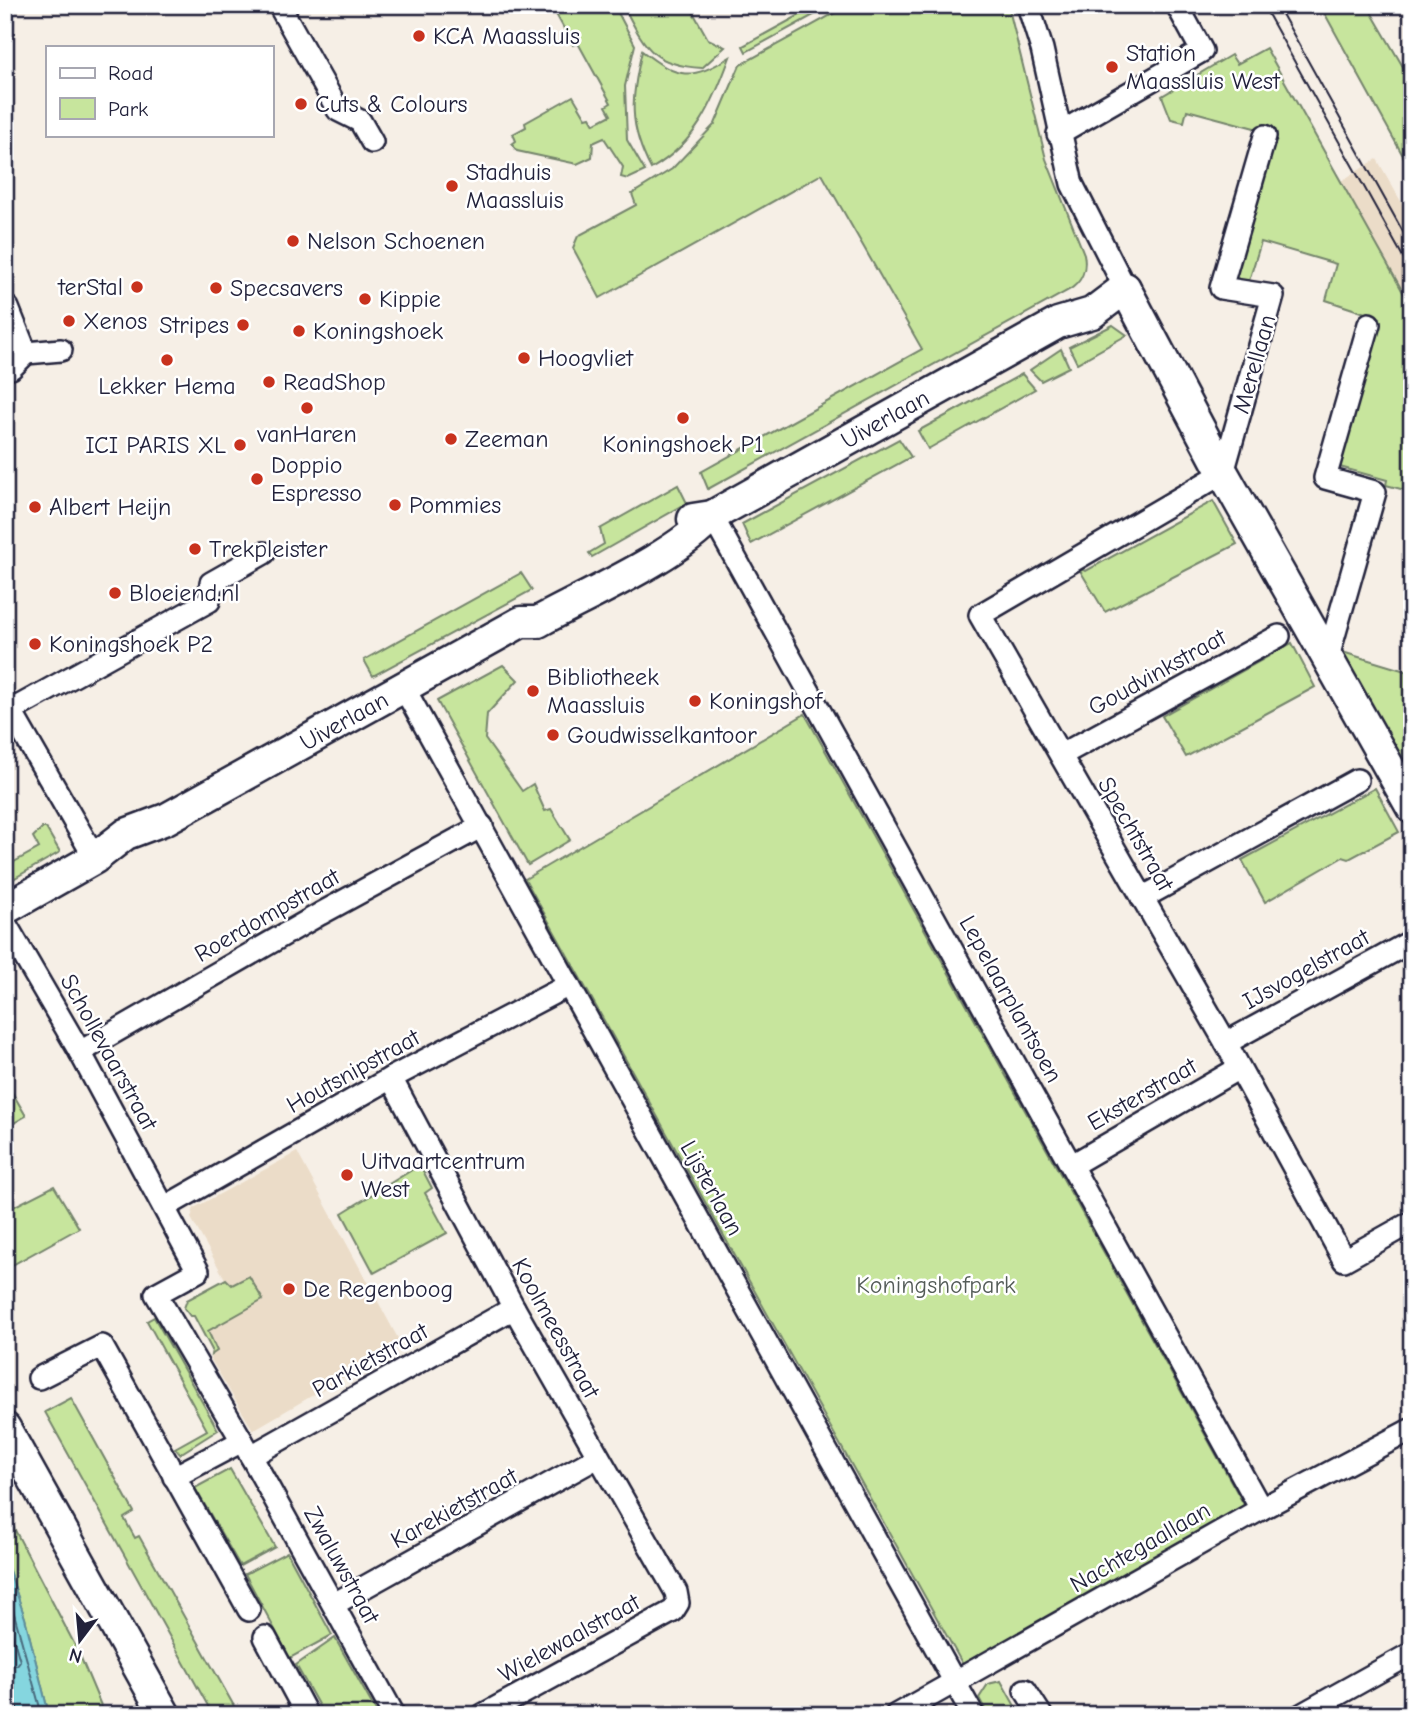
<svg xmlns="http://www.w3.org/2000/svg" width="1417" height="1720" font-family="'Comic Neue',sans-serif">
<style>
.built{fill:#ebdcc8}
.green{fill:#c7e59d;stroke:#74846c;stroke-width:2}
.water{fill:#85d6df;stroke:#5d8e9d;stroke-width:2}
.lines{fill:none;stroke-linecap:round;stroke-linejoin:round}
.shore{stroke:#4a6a7d;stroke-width:2}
.street-casing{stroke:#22223b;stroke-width:26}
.secondary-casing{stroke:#22223b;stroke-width:35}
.street{stroke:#fff;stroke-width:21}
.secondary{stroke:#fff;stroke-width:30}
.tram{stroke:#22223b;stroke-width:2}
.poi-dot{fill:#c8321e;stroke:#fff;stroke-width:2.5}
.labels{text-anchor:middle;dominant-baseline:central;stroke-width:5;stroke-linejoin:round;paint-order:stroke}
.poi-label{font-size:24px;fill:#22223b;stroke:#fff;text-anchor:start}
.street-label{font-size:24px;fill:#22223b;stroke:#fff}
.park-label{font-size:24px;fill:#545c58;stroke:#fff}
</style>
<rect width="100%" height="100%" fill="#f6efe6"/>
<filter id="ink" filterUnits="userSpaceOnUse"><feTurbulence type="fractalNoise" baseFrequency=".0143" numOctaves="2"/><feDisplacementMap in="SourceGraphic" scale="14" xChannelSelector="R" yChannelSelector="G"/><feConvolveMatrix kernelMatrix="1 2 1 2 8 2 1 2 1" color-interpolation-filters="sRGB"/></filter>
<g filter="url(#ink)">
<g class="built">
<polygon points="1377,159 1412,221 1412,308 1341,181"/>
<polygon points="297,1152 401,1344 253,1430 210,1358 212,1350 194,1316 190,1316 184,1308 187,1300 225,1279 191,1218 194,1208"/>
</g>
<g class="green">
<polygon points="551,5 614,5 635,45 625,86 627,140 645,171 628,179 621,177 623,167 604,138 593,143 592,157 577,164 517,151 512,144 516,141 513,134 526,127 525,123 573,96 586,118 590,117 594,124 611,115 606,106 611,103 578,43 573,45"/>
<path d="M 623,5 L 689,5 L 708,39 L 725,47 L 702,68 C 651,65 645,47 623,5 Z"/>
<polygon points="818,5 832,5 746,52 743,46"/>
<path d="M 849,5 L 1008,5 L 1046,159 L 1084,254 C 1087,269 1082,282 1069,290 L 708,489 L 701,472 L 922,349 L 822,174 L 600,298 L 573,248 L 578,236 L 636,205 L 632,194 L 672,169 L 715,124 L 740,65 Z"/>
<polygon points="1320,5 1367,5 1412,82 1412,172"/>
<polygon points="1266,48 1412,308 1412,492 1386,485 1387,480 1336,466 1380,318 1326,300 1336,264 1261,242 1248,284 1230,277 1273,133 1187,110 1184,122 1171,119 1162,96 1231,55 1237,64"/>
<path d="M 642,51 C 678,79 691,81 730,57 C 713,104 696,143 651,169 C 628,125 631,98 642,51 Z"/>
<polygon points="1113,325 1127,335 1077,363 1069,347"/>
<polygon points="1061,349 1069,367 1041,381 1030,370"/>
<polygon points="1022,374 1035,389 928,449 918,431"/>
<polygon points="899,439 911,457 751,544 742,524"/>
<polygon points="678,485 687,503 592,557 589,553 604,544 600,529"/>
<polygon points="1213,501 1237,544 1105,612 1079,569 1086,571"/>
<polygon points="521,573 532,590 373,676 364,660"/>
<polygon points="1292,643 1315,687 1186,757 1162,716"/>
<polygon points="1339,651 1412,673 1412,787"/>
<polygon points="503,665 518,680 487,714 485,739 522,791 533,784 545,811 551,809 570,840 528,865 437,701"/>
<polygon points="805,714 1247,1510 963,1665 525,879"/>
<polygon points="1375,788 1399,832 1349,859 1343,857 1265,902 1242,860"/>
<polygon points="42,828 46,828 60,852 6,883 5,867 39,848 33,837"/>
<polygon points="6,1082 26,1116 5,1128 5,1083"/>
<polygon points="420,1165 432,1188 425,1193 447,1233 374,1273 342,1213"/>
<polygon points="54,1186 79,1228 5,1269 5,1211"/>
<polygon points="249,1276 263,1300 208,1331 217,1351 211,1355 212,1350 194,1316 190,1316 184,1308 187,1300 226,1279 232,1285"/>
<polygon points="154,1317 218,1430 180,1454 175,1448 207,1430 147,1321"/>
<polygon points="71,1398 134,1512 124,1518 135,1538 139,1536 239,1715 213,1715 45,1412"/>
<polygon points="230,1469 275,1547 240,1566 195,1488"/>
<polygon points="5,1511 78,1651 105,1715 49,1715 25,1618 5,1559"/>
<polygon points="287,1552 332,1635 290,1658 245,1574"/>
<polygon points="335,1638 378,1715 324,1715 296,1665"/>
<polygon points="1001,1681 1020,1715 988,1715 979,1698 988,1684"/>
</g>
<polygon class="water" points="5,1559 25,1618 49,1715 17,1715 5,1666"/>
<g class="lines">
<g class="shore">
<polyline points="5,1581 42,1715"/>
<polyline points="5,1609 20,1661 17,1665 5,1663"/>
</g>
<defs>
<g id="street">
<polyline points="279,5 338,110 360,121 372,142"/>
<polyline points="1028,5 1042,49 1072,184 1125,288"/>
<polyline points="1058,134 1202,51 1177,5"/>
<polyline points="1265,136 1221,288 1273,296 1223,473 980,615 1226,1043 1344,1260 1412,1222"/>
<polyline points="5,310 8,308 26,353 61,350"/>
<polyline points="5,368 11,368 26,353"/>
<polyline points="712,516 1261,1509"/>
<polyline points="1328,657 1375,492 1325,478 1369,324"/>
<polyline points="404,688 973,1715"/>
<polyline points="5,701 95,858"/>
<polyline points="5,714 209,601 211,583 264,553"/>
<polyline points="1061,755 1279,636"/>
<polyline points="1142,898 1357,780"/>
<polyline points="5,923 80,1052 198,1271 156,1294 251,1456 394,1715"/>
<polyline points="1226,1043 1412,941"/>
<polyline points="80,1052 320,914 482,826"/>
<polyline points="391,1078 514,1308 676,1592 678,1603 673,1611 483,1715"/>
<polyline points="1072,1165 1239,1068"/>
<polyline points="165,1207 391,1078 569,985"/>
<polyline points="39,1378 102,1346 249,1610"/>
<polyline points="251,1456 514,1308"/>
<polyline points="174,1477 242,1441"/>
<polyline points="334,1604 598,1457"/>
<polyline points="265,1637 307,1715"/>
<polyline points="1025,1690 1041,1715"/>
<polyline points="5,1710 6,1715"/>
<polyline points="896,1715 1261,1509 1412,1429"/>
<polyline points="1301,1715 1412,1653"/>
</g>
<g id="secondary">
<polyline points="1125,288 1223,473 1412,808"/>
<polyline points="693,519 712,516 1058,323 1092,313 1125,288"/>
<path d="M 5,909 L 95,858 L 126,834 L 166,819 L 521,622 L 538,622 C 587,595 677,556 712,516"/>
<polyline points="5,1428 165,1715"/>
</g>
</defs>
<use href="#street" class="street-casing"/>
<use href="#secondary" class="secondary-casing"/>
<use href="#street" class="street"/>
<use href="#secondary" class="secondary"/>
<g class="tram">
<polyline points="1263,5 1412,273"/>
<polyline points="1277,5 1412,248"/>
</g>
</g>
</g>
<g class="poi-dot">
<circle cx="419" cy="36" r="7"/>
<circle cx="1112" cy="67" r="7"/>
<circle cx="301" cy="104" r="7"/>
<circle cx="452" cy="186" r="7"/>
<circle cx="293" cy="241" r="7"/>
<circle cx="137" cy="287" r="7"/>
<circle cx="216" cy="288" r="7"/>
<circle cx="365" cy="299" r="7"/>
<circle cx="69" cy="321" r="7"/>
<circle cx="243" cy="325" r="7"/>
<circle cx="299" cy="331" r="7"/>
<circle cx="524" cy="358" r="7"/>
<circle cx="167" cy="360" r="7"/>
<circle cx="269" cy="382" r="7"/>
<circle cx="307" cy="408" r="7"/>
<circle cx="683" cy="418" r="7"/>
<circle cx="451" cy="439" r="7"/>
<circle cx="240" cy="445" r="7"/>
<circle cx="257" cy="479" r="7"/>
<circle cx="395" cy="505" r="7"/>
<circle cx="35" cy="507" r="7"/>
<circle cx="195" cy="549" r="7"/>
<circle cx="115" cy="593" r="7"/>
<circle cx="35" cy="644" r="7"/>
<circle cx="533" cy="691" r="7"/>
<circle cx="695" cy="701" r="7"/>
<circle cx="553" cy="735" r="7"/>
<circle cx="347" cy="1175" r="7"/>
<circle cx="289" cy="1289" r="7"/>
</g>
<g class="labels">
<g class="poi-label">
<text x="433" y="36">KCA Maassluis</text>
<text x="1126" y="53">Station<tspan x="1126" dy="28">Maassluis West</tspan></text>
<text x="315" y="104">Cuts &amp; Colours</text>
<text x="466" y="172">Stadhuis<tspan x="466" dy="28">Maassluis</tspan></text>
<text x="307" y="241">Nelson Schoenen</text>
<text x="123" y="287" text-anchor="end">terStal</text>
<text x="230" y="288">Specsavers</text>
<text x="379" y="299">Kippie</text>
<text x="83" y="321">Xenos</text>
<text x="229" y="325" text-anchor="end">Stripes</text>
<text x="313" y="331">Koningshoek</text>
<text x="538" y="358">Hoogvliet</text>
<text x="283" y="382">ReadShop</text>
<text x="167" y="386" text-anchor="middle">Lekker Hema</text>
<text x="307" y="434" text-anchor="middle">vanHaren</text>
<text x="465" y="439">Zeeman</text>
<text x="683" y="444" text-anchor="middle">Koningshoek P1</text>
<text x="226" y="445" text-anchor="end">ICI PARIS XL</text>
<text x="271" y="465">Doppio<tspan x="271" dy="28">Espresso</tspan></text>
<text x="409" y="505">Pommies</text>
<text x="49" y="507">Albert Heijn</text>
<text x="209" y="549">Trekpleister</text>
<text x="129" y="593">Bloeiend.nl</text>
<text x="49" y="644">Koningshoek P2</text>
<text x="547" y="677">Bibliotheek<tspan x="547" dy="28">Maassluis</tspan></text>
<text x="709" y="701">Koningshof</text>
<text x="567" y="735">Goudwisselkantoor</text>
<text x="361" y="1161">Uitvaartcentrum<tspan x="361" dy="28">West</tspan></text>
<text x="303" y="1289">De Regenboog</text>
</g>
<g class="street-label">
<text transform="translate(1254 364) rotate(-74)">Merellaan</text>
<text transform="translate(885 419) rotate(-29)">Uiverlaan</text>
<text transform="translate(1157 672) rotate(-29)">Goudvinkstraat</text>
<text transform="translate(344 721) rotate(-29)">Uiverlaan</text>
<text transform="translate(1136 834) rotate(60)">Spechtstraat</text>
<text transform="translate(267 915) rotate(-30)">Roerdompstraat</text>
<text transform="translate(1306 969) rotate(-29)">IJsvogelstraat</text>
<text transform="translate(1011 999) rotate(61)">Lepelaarplantsoen</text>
<text transform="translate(109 1052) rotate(61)">Schollevaarstraat</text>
<text transform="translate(353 1071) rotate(-29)">Houtsnipstraat</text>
<text transform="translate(1142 1094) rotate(-30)">Eksterstraat</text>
<text transform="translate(712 1188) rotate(61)">Lijsterlaan</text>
<text transform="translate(556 1328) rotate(61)">Koolmeesstraat</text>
<text transform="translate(370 1360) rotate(-29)">Parkietstraat</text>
<text transform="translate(454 1508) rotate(-29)">Karekietstraat</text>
<text transform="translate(1140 1547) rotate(-30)">Nachtegaallaan</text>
<text transform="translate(342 1565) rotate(61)">Zwaluwstraat</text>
<text transform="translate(569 1638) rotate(-29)">Wielewaalstraat</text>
</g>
<g class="park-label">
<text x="936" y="1285">Koningshofpark</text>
</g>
</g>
<rect width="1417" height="1720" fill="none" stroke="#fff" stroke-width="28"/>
<rect x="14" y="14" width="1389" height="1692" fill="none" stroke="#22223b" stroke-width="2.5" filter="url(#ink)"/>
<rect x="46" y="46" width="228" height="91" fill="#ffffff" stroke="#a7a7b1" stroke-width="2"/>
<rect x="60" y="68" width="35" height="10" fill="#ffffff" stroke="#a7a7b1" stroke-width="2"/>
<text x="108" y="80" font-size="21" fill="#22223b">Road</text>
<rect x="60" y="98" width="35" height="21" fill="#c7e59d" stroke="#a7a7b1" stroke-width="2"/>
<text x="108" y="116" font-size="21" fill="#22223b">Park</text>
<g transform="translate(80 1640) rotate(196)" stroke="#ffffff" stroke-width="5" paint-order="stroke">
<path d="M0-5L12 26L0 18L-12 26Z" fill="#22223b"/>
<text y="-10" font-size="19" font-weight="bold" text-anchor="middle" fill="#22223b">N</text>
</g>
</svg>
